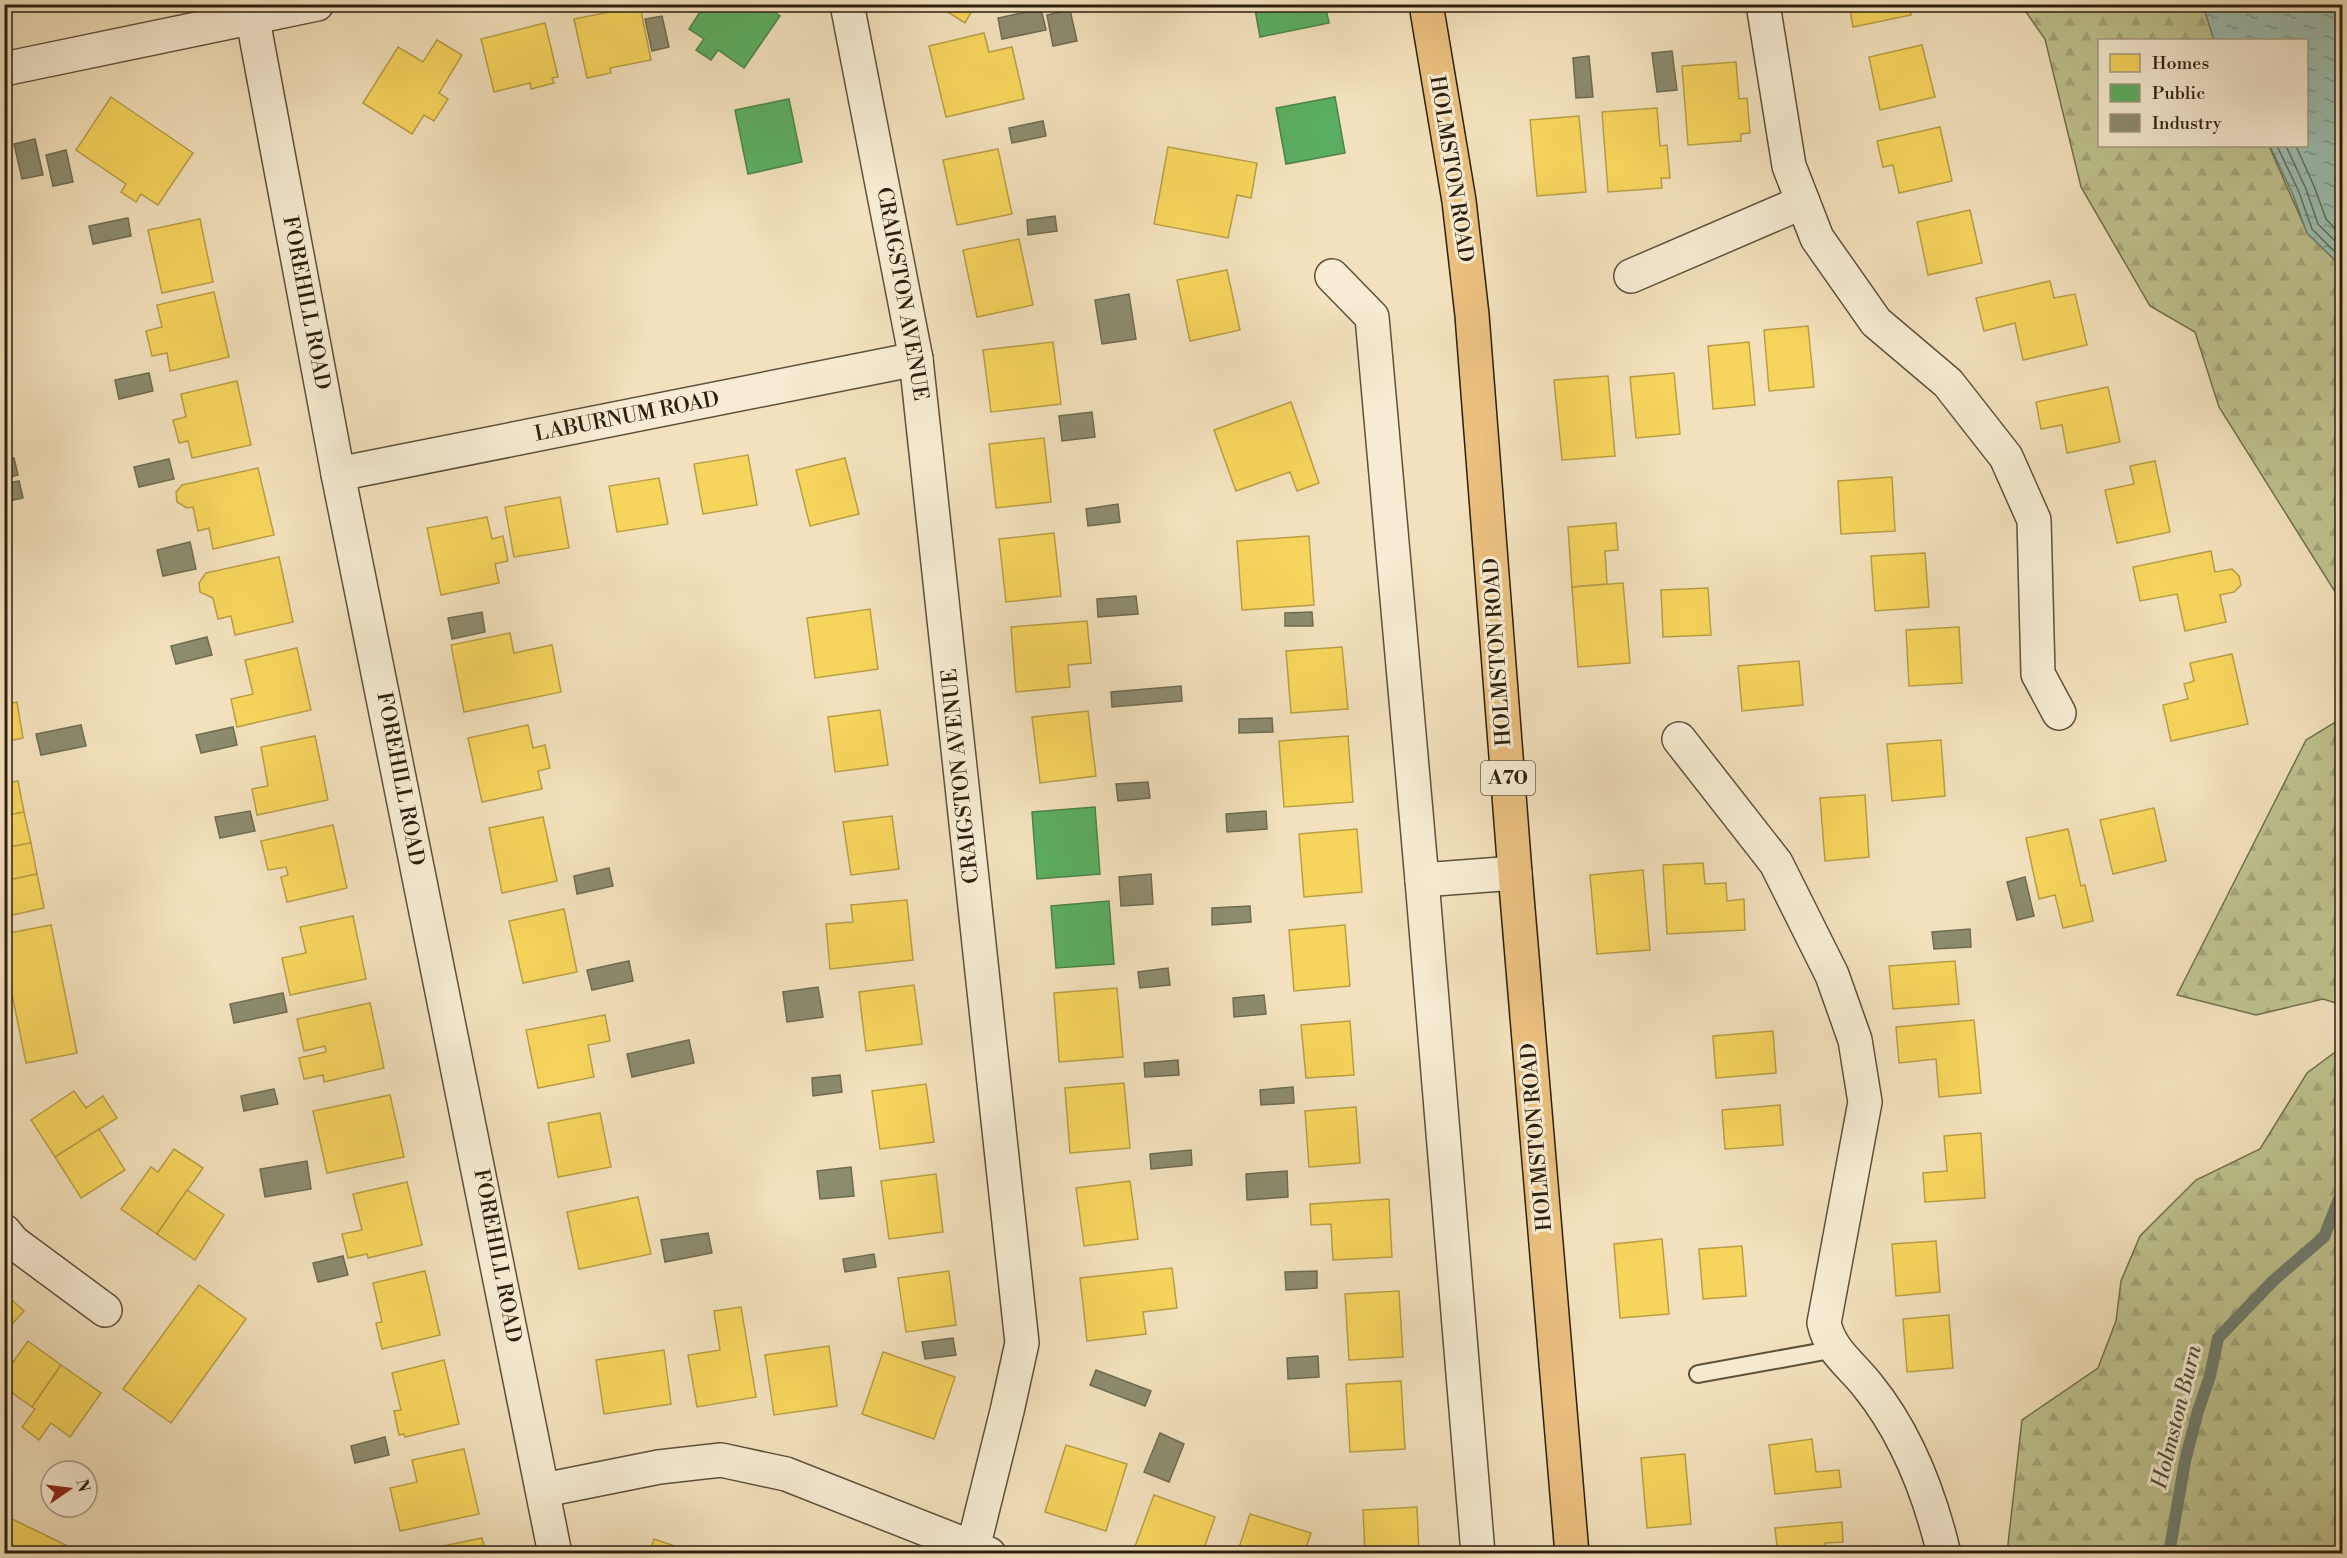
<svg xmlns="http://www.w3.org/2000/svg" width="2347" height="1558" font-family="'Libre Bodoni',serif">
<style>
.forest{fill:url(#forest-firs);stroke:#74704e;stroke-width:1.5}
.water{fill:url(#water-ripples);stroke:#6f7e70;stroke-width:1.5}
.homes{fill:#f6d55c;stroke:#b99e45;stroke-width:1.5}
.public{fill:#5aae61;stroke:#4c8348;stroke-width:1.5}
.industry{fill:#8c8c6e;stroke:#6f6b51;stroke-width:1.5}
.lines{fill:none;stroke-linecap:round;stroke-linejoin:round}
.shore{stroke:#646e60;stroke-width:1.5}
.stream{stroke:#6f7e70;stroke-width:12}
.service-casing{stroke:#5e503a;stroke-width:20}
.minor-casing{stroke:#5e503a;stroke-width:36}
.primary-casing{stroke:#2c1f0e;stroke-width:36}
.service{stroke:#f7ecd3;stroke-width:16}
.minor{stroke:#f7ecd3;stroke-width:33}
.primary{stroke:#e9c07e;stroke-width:33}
.labels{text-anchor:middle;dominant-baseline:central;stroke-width:6;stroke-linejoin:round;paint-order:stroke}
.shield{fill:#f7ecd3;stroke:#695c49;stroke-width:1.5}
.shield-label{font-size:20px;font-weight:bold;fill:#2c1f0e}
.street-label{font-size:21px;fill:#2c1f0e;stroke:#f7ecd3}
.water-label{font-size:22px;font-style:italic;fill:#4d4f3f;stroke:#f7ecd3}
</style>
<defs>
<pattern id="forest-firs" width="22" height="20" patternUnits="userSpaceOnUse" patternTransform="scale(1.5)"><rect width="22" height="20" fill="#bdc28f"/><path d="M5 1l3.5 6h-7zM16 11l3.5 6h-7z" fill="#a3a67a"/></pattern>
<pattern id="water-ripples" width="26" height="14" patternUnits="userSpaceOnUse" patternTransform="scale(1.5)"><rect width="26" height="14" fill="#9bbeb1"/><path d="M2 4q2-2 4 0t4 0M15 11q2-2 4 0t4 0" fill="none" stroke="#7f9a8e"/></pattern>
</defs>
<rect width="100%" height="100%" fill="#f2e1bc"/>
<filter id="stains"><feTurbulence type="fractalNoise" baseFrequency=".00333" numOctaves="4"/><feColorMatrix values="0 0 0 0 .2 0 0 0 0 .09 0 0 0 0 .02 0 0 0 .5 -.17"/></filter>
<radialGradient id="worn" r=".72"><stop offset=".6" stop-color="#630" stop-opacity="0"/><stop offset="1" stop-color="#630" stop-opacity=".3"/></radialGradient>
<g class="forest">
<polygon points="2021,5 2203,5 2214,40 2100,40 2100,146 2269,146 2307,232 2342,267 2342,603 2219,407 2195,332 2150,306 2081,187 2045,39"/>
<polygon points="2342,718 2342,1005 2323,999 2256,1015 2177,995 2306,740"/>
<polygon points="2342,1047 2342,1553 2007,1553 2022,1420 2098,1368 2116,1321 2121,1281 2140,1236 2196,1180 2260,1149 2307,1073"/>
</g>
<polygon class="water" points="2203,5 2342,5 2342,267 2307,233 2293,195 2270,146 2306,146 2306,40 2214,40"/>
<g class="homes">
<polygon points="935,4 976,4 965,23"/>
<polygon points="1849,4 1908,4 1911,15 1853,27"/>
<polygon points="640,6 651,60 610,68 611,73 587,78 574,19"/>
<polygon points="545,23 558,77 552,78 554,83 531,89 530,83 494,92 481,39"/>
<polygon points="984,33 989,52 1012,47 1024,99 946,117 929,46"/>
<polygon points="437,40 462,55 439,93 448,99 434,121 424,115 412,134 363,103 398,47 423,62"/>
<polygon points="1922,45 1935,97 1880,110 1869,57"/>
<polygon points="1736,62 1739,99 1747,98 1750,133 1741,134 1741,141 1688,145 1682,66"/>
<polygon points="111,97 193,153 158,205 141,194 136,202 121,192 126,184 76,150"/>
<polygon points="1657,108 1660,146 1667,145 1670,178 1661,178 1662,188 1608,192 1602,112"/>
<polygon points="1579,116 1586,192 1537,196 1530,120"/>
<polygon points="1940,127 1952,181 1899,193 1893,165 1883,167 1877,141"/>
<polygon points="1168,147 1257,163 1251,198 1237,195 1228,238 1154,224"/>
<polygon points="998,149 1012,214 957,225 943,160"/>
<polygon points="1970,210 1982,263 1928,275 1917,222"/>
<polygon points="200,219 213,282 162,293 148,230"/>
<polygon points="1019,239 1033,305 977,317 963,250"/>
<polygon points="1227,270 1240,330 1190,341 1177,280"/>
<polygon points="2050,281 2054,298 2075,294 2087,345 2023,360 2015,323 1984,331 1976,298"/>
<polygon points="214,292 229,357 170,371 167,353 152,356 146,331 162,327 157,305"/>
<polygon points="1808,326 1814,387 1769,391 1764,330"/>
<polygon points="1053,342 1061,404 991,412 983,350"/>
<polygon points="1749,342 1755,405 1713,409 1708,346"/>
<polygon points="1674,373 1680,434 1636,438 1630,377"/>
<polygon points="1608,376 1615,456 1562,460 1554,380"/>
<polygon points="237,381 251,445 192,458 188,441 179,443 173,420 186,417 181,394"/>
<polygon points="2108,387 2120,442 2067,453 2062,425 2041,429 2036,402"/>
<polygon points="1291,402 1319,483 1297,491 1290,472 1236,491 1214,430"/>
<polygon points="1044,438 1051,502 996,508 989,444"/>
<polygon points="748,455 757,505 703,514 694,464"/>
<polygon points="845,458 859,514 810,526 796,470"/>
<polygon points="2155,461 2170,532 2117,543 2105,490 2134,484 2130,466"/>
<polygon points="258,468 274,535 213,549 209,528 198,531 193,507 187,508 177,502 176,492 182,485"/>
<polygon points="1892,477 1895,531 1841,534 1838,481"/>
<polygon points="659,478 668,524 617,532 609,486"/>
<polygon points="560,497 569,548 514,557 505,507"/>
<polygon points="487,517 492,539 503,536 508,561 495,564 499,583 441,595 427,528"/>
<polygon points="1616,523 1618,550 1605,551 1607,584 1572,587 1568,527"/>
<polygon points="1054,533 1061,596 1006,602 999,539"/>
<polygon points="1309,536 1314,605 1242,610 1237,541"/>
<polygon points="2211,551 2215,572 2232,569 2239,576 2241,585 2234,592 2220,595 2226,622 2185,631 2177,594 2140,601 2133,567"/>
<polygon points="1925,553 1929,607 1875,611 1871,556"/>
<polygon points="279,557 293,622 235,635 231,616 218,619 213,598 200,592 199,583 206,573"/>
<polygon points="1623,583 1630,663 1578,667 1572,587"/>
<polygon points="1708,588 1711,635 1663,637 1661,590"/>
<polygon points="870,609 878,669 815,678 807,618"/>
<polygon points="1087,621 1091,663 1068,665 1070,687 1016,692 1011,627"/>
<polygon points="1959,627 1962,683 1909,686 1906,630"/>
<polygon points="510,633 514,653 552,645 561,692 464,712 451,645"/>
<polygon points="1342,647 1348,709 1291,713 1286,651"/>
<polygon points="297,648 311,710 237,727 231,699 253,694 245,660"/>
<polygon points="2232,654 2248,724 2171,741 2163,705 2188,699 2184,684 2194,681 2190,663"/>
<polygon points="1799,661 1803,705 1742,711 1738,666"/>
<polygon points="17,702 23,738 5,742 7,749 4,749 4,705"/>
<polygon points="880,710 888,765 835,772 828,717"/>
<polygon points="1088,711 1096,776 1040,783 1032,717"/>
<polygon points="528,725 533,748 545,745 550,768 538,771 542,789 482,802 468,738"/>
<polygon points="315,736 328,800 257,815 252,789 268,786 261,747"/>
<polygon points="1348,736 1353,802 1284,807 1279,741"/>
<polygon points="1941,740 1945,796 1892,801 1887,744"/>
<polygon points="18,781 24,812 4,816 4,784"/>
<polygon points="1865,795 1869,857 1825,861 1820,798"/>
<polygon points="2154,808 2166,861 2113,874 2100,820"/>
<polygon points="24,812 31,843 4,848 4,816"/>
<polygon points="892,816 899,869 851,875 843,822"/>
<polygon points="543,817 557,881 502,893 489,828"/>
<polygon points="333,825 347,888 287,902 281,877 288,875 286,867 268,870 261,841"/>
<polygon points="1357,829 1362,892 1304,897 1299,834"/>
<polygon points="2068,829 2081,886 2085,885 2093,921 2063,928 2055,895 2039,899 2026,838"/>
<polygon points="31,843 37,874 4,881 4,848"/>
<polygon points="1703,863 1705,884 1726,883 1727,901 1744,899 1745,930 1667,934 1663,865"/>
<polygon points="1643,870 1650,950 1597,954 1590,875"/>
<polygon points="37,874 44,908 4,917 4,881"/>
<polygon points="907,900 913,960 830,969 826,924 853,922 851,905"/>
<polygon points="564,909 577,972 523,983 509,921"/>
<polygon points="353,916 366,979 290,995 282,958 306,953 300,927"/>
<polygon points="51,925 77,1053 26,1063 4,955 4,934"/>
<polygon points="1345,925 1350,986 1294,991 1289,930"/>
<polygon points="1955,961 1959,1004 1893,1009 1889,966"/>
<polygon points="914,985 922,1044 866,1051 859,992"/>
<polygon points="1117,988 1123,1057 1059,1062 1054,993"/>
<polygon points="370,1003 384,1068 324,1082 323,1075 304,1079 299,1058 326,1052 325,1046 304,1051 297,1019"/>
<polygon points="605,1015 610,1041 588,1045 594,1077 538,1088 526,1030"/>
<polygon points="1974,1020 1981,1093 1939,1097 1936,1059 1899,1063 1896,1027"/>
<polygon points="1350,1021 1354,1075 1306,1078 1301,1025"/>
<polygon points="1773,1031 1776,1073 1716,1078 1713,1036"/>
<polygon points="1124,1083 1130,1148 1070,1153 1065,1088"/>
<polygon points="926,1084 934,1142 880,1149 872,1091"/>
<polygon points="74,1091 86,1108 103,1096 117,1118 55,1157 31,1120"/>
<polygon points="390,1095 404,1157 327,1173 313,1111"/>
<polygon points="1780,1105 1783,1145 1725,1149 1722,1110"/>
<polygon points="1356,1107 1360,1163 1309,1167 1305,1111"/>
<polygon points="600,1113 611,1167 558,1177 548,1123"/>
<polygon points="99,1129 125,1170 81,1198 55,1157"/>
<polygon points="1981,1133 1985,1198 1925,1202 1923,1173 1947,1171 1944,1136"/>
<polygon points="174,1149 203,1168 157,1234 121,1209 151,1167 158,1172"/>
<polygon points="936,1174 943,1232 889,1239 881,1181"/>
<polygon points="1130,1181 1138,1239 1084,1246 1076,1188"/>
<polygon points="407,1182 422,1245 368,1258 367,1254 348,1258 342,1234 362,1230 353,1194"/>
<polygon points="187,1190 224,1215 195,1260 157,1234"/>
<polygon points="638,1197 651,1254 579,1269 567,1212"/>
<polygon points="1389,1199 1392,1257 1333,1260 1331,1224 1311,1225 1310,1204"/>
<polygon points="1662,1239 1669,1314 1620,1318 1614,1244"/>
<polygon points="1936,1241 1940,1292 1896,1296 1892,1244"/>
<polygon points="1742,1246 1746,1296 1703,1299 1699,1249"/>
<polygon points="1172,1268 1177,1308 1143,1312 1146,1334 1087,1341 1080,1278"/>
<polygon points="425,1271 440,1335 382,1349 376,1323 382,1322 373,1283"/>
<polygon points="949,1271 956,1325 906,1332 898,1278"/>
<polygon points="199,1285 246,1319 171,1423 123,1389"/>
<polygon points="1399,1291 1403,1357 1349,1360 1345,1294"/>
<polygon points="4,1293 24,1311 4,1333"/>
<polygon points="741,1307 756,1397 697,1407 688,1355 720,1350 714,1311"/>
<polygon points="1949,1315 1953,1368 1907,1372 1903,1319"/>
<polygon points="28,1341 61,1365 32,1407 4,1387 4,1375"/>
<polygon points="829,1346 837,1406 774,1415 765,1355"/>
<polygon points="664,1350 671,1404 604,1414 596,1360"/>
<polygon points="883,1352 955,1377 934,1439 862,1414"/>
<polygon points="444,1360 459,1424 405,1437 404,1434 399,1435 394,1411 401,1410 392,1373"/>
<polygon points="61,1365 101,1393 70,1437 51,1423 39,1440 22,1427 35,1409 32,1407"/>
<polygon points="1401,1381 1405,1449 1350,1452 1346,1384"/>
<polygon points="1812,1439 1816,1472 1839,1470 1841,1487 1775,1494 1769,1445"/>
<polygon points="1066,1445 1127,1464 1106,1531 1045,1512"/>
<polygon points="464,1449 479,1514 400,1531 390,1488 417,1482 412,1460"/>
<polygon points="1685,1454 1691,1524 1647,1528 1641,1458"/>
<polygon points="1154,1495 1215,1517 1202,1554 1146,1554 1134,1549"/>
<polygon points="1417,1507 1419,1554 1365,1554 1363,1510"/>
<polygon points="1250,1514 1311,1533 1304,1554 1237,1554"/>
<polygon points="4,1515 84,1554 4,1554"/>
<polygon points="1842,1522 1843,1542 1825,1543 1826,1554 1778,1554 1775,1528"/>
<polygon points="482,1538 486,1554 425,1554 424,1550"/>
<polygon points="654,1539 698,1554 649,1554"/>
</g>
<g class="public">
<polygon points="705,4 763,4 780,16 744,68 718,50 711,60 696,50 704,39 689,29"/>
<polygon points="1254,4 1325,4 1329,23 1260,37"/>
<polygon points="1335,97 1345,153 1286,164 1276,108"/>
<polygon points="789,99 802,162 748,174 735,110"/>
<polygon points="1095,807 1100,874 1037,879 1032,812"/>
<polygon points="1109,901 1114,964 1056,968 1051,906"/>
</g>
<g class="industry">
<polygon points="1041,9 1046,30 1002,39 998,18"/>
<polygon points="1070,10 1077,41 1053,46 1047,15"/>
<polygon points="662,16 669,47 652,51 645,19"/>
<polygon points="1672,51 1677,90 1657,92 1652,53"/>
<polygon points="1589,56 1593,97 1576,98 1573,58"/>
<polygon points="1043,121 1046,136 1012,143 1009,128"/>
<polygon points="35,139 43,175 22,179 14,144"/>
<polygon points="66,150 73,182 53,186 46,155"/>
<polygon points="1055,216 1057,231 1028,235 1027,220"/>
<polygon points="128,218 131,236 93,244 89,226"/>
<polygon points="1129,294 1136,339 1102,344 1095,300"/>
<polygon points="149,373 153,391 119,399 115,380"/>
<polygon points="1092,412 1095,437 1062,441 1059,416"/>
<polygon points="14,458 18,475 4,479 4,460"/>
<polygon points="169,459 174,479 139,487 134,467"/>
<polygon points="19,481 23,498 4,502 4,484"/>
<polygon points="1118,504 1120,522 1088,526 1086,509"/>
<polygon points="190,542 196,569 163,576 157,550"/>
<polygon points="1136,596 1138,614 1098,617 1097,599"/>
<polygon points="482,612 485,632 452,639 448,618"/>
<polygon points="1312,612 1313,626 1285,626 1285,613"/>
<polygon points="207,637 212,655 176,664 171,646"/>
<polygon points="1181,686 1182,701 1112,707 1111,692"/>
<polygon points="1272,718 1273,732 1239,733 1239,719"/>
<polygon points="81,725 86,746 41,755 36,734"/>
<polygon points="233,727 237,745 201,753 196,735"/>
<polygon points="1148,782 1150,798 1118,801 1116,784"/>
<polygon points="250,811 255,831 220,838 215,817"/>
<polygon points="1266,811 1267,829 1227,832 1226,814"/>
<polygon points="609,868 613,886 577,894 574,876"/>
<polygon points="1151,874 1153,904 1121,906 1119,877"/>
<polygon points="2025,877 2034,916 2017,920 2007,882"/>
<polygon points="1250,906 1251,922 1212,925 1212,908"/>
<polygon points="1970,929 1971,947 1934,949 1932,932"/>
<polygon points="629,961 633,981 592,990 587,970"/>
<polygon points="1168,968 1170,985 1140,988 1138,972"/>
<polygon points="818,987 823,1017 787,1022 783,992"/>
<polygon points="283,993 287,1012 234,1023 230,1004"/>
<polygon points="1264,995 1266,1014 1234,1017 1233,998"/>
<polygon points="689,1040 694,1063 632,1077 627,1054"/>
<polygon points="1178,1060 1179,1075 1145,1077 1144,1063"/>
<polygon points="840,1075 842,1092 813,1096 812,1078"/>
<polygon points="1293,1087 1294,1103 1261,1105 1260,1090"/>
<polygon points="274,1089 278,1104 244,1111 241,1096"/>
<polygon points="1191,1150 1192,1165 1151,1169 1150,1154"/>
<polygon points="307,1161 311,1189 265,1197 260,1169"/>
<polygon points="851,1167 854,1196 820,1199 817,1171"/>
<polygon points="1287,1171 1288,1197 1247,1200 1246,1174"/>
<polygon points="708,1233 712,1253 665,1262 661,1240"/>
<polygon points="874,1254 876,1267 845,1272 843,1259"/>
<polygon points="343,1256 348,1275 318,1282 313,1263"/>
<polygon points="1317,1271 1317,1288 1286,1290 1285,1272"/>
<polygon points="953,1338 956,1355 925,1359 922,1342"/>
<polygon points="1318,1356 1319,1377 1288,1379 1287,1358"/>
<polygon points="1096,1370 1151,1391 1145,1406 1090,1385"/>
<polygon points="1160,1433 1184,1444 1169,1482 1144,1472"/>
<polygon points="385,1437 389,1455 355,1463 351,1446"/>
</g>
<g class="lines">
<g class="shore">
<polyline points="2277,146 2299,192 2312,229 2342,259"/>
<polyline points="2286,146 2306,189 2318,224 2342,248"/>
<polyline points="2296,146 2314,186 2326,219 2342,236"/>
</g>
<polyline class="stream" points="2169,1554 2185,1461 2198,1411 2210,1376 2218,1338 2274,1280 2324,1237 2339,1199 2342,1195"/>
<defs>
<polyline id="service" points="1698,1374 1836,1349"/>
<g id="minor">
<polyline points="250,4 338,474 555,1554"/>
<polyline points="847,4 916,359 1022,1343 1007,1411 973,1548"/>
<polyline points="1763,4 1789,166 1817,238 1876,322 1948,383 2006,457 2034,520 2038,674 2059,713"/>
<polyline points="4,69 317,4"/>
<polyline points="1332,276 1372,317 1422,880 1478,1554"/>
<polyline points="1631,276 1803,202"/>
<polyline points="338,474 916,359"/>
<path d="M 1679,739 L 1776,863 L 1832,975 L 1855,1040 L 1865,1102 L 1824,1323 C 1830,1351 1851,1364 1868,1386 C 1906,1433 1930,1495 1944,1554"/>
<polyline points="1422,880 1515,873"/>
<polyline points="4,1231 13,1242 105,1310"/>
<polyline points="544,1490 659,1467 721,1460 786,1474 989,1554"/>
</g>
<polyline id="primary" points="1426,4 1459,201 1472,315 1515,873 1572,1554"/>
</defs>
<use href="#service" class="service-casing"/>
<use href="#minor" class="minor-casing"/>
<use href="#primary" class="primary-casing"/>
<use href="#service" class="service"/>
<use href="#minor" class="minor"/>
<use href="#primary" class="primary"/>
</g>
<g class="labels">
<rect class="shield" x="1481" y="761" width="54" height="34" rx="4.5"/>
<g class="shield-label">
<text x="1508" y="778">A70</text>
</g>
<g class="street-label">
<text transform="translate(1451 169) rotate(81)">HOLMSTON ROAD</text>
<text transform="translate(902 294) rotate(80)">CRAIGSTON AVENUE</text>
<text transform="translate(306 303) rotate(79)">FOREHILL ROAD</text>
<text transform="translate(627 417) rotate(-11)">LABURNUM ROAD</text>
<text transform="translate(1498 652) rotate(-94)">HOLMSTON ROAD</text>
<text transform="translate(961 776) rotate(-96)">CRAIGSTON AVENUE</text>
<text transform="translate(400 779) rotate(79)">FOREHILL ROAD</text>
<text transform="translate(1537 1137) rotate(-95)">HOLMSTON ROAD</text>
<text transform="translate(497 1256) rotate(79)">FOREHILL ROAD</text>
</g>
<g class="water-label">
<text transform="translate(2177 1417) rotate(-76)">Holmston Burn</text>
</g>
</g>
<rect width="2347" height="1558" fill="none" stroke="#f2e1bc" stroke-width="24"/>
<rect x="6" y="6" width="2335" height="1546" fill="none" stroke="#2c1f0e" stroke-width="3"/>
<rect x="12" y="12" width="2323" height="1534" fill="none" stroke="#2c1f0e" stroke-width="1.5"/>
<rect x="2098" y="39" width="210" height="108" fill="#f7ecd3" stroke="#a69a84" stroke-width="1.5"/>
<rect x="2110" y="54" width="30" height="18" fill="#f6d55c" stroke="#a69a84" stroke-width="1.5"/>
<text x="2152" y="69" font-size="18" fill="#2c1f0e">Homes</text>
<rect x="2110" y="84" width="30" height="18" fill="#5aae61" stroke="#a69a84" stroke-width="1.5"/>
<text x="2152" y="99" font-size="18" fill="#2c1f0e">Public</text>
<rect x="2110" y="114" width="30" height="18" fill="#8c8c6e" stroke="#a69a84" stroke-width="1.5"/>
<text x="2152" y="129" font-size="18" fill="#2c1f0e">Industry</text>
<g transform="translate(69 1489) rotate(76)"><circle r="28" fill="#f7ecd3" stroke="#a69a84" stroke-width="1.5"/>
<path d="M0-4.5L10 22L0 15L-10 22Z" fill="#8f2418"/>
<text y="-9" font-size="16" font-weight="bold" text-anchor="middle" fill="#2c1f0e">N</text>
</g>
<rect width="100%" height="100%" filter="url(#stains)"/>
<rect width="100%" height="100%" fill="url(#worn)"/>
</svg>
